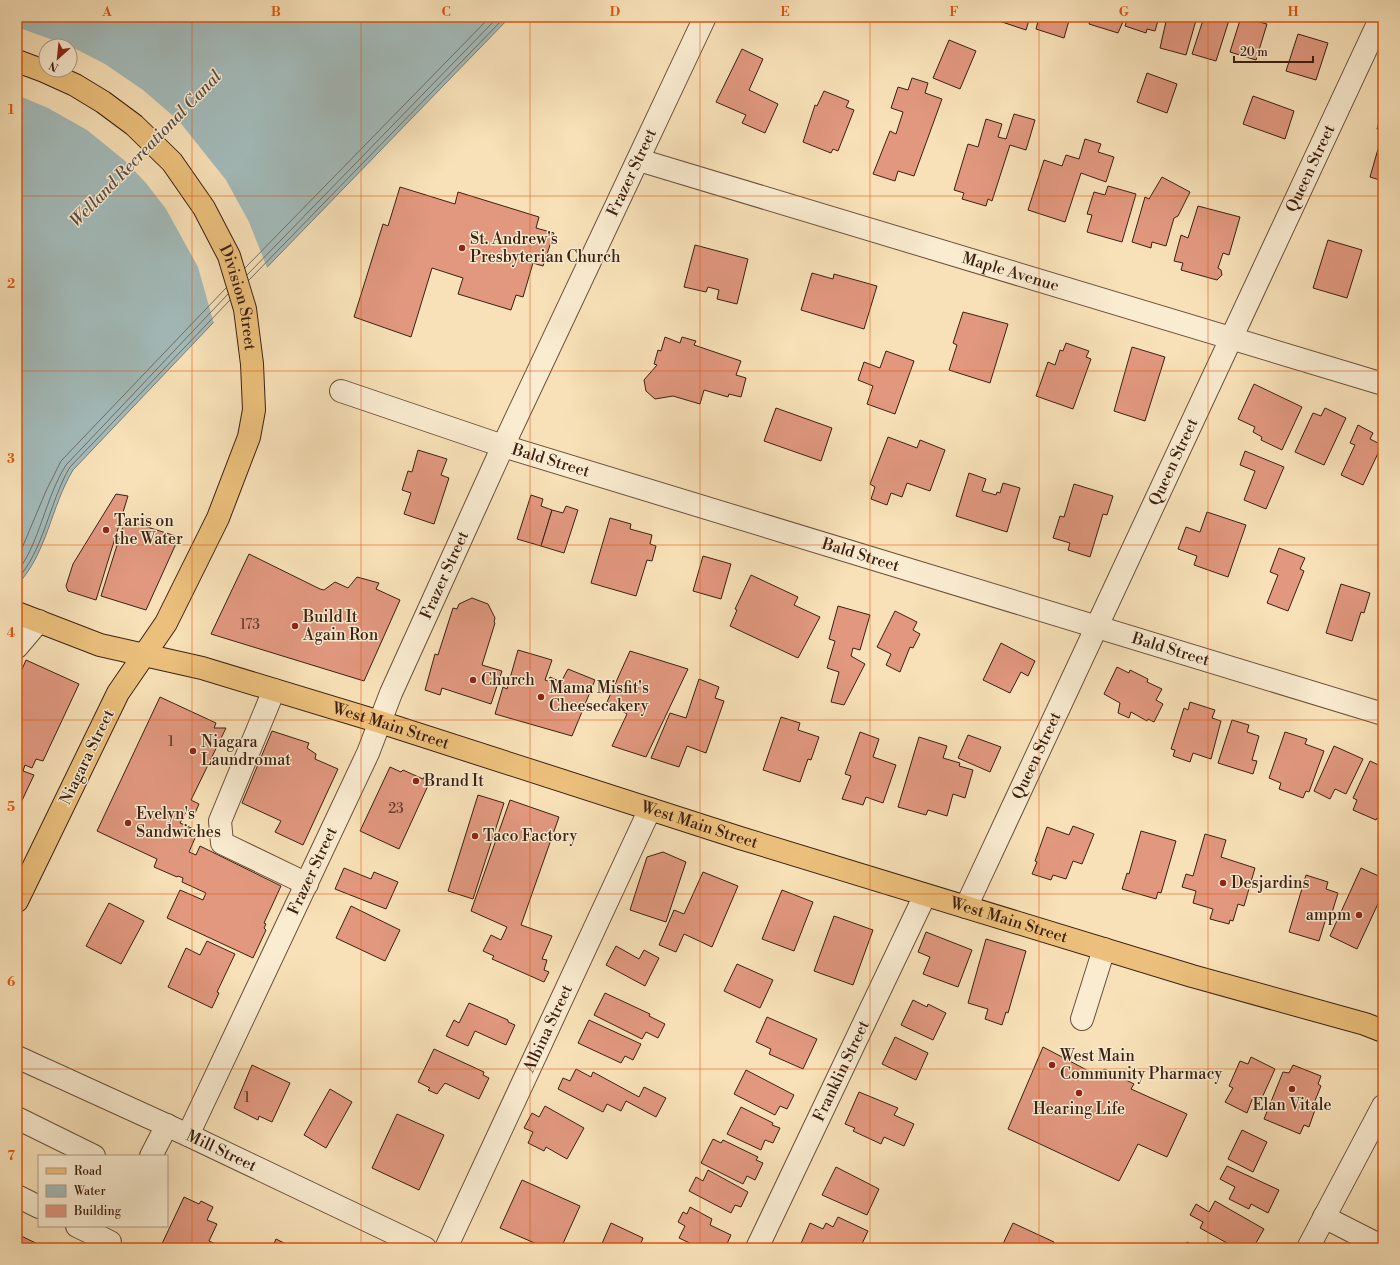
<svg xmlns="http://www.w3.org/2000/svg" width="1400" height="1265" font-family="'Libre Bodoni',serif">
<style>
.water{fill:#a3bbba;stroke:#797d77;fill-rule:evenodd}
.pier{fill:#f8e1b8}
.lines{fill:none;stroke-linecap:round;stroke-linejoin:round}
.shore{stroke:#6f6e66;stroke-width:1}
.building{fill:#e1987f;stroke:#3b2012}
.minor-casing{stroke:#6a503c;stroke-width:24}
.major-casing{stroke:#3b2012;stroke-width:24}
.minor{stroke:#faecd1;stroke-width:22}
.major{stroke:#ecc07c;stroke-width:22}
.grid{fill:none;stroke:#df560c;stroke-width:1;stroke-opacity:0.55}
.poi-dot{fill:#8f2418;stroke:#faecd1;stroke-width:1.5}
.labels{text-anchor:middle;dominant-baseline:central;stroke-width:3;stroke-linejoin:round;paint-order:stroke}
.number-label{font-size:14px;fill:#643e2d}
.street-label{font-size:16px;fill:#3b2012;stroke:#faecd1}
.poi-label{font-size:16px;fill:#3b2012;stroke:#faecd1;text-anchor:start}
.water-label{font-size:17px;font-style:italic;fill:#5a4e44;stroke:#faecd1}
.neatline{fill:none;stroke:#df560c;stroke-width:1.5}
.grid-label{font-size:13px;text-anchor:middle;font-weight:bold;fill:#df560c}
</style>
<rect width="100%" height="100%" fill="#f8e1b8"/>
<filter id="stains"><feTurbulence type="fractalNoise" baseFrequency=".005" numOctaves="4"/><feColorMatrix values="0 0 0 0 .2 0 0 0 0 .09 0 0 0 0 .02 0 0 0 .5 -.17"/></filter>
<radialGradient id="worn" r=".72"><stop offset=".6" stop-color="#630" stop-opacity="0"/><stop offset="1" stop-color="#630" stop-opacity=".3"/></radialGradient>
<path class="water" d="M 17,17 L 510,17 L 211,325 L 73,470 C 51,506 47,554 17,585 ZM 46,46 L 70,46 L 70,70 L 46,70 Z"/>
<polygon class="pier" points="17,27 69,46 46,46 46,70 70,70 70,46 105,64 143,90 179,121 226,180 249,222 268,270 214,324 198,267 166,209 146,183 124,160 87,130 48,108 17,95"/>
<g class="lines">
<g class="shore">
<polyline points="245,268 490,17"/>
<polyline points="247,275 498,17"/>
<polyline points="249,280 505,17"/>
<polyline points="17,560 46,491 61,461 226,288"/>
<path d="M 17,572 C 39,545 46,496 66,465 L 228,294"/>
<path d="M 17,579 C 43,553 50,500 70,467 L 230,300"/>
</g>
</g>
<g class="building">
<polygon points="997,17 1030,17 1026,30 996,20"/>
<polygon points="1039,17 1070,17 1064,38 1036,29"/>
<polygon points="1091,17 1125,17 1118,33 1089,24"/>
<polygon points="1128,17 1159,17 1155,31 1147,29 1146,33 1125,26"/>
<polygon points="1167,17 1197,17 1186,55 1160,48"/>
<polygon points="1204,17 1230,17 1216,61 1192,54"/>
<polygon points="1241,17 1267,24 1256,60 1230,52"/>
<polygon points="1298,34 1328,43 1316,80 1286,71"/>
<polygon points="949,40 976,51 960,89 933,78"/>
<polygon points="742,49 763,59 749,90 778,104 765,133 742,123 746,115 716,102"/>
<polygon points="1147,73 1177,84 1167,113 1137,102"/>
<polygon points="912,78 928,83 925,93 942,99 914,176 898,171 895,181 873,174 890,131 896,134 903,112 891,108 898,87 908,90"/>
<polygon points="824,91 849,101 846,107 854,110 838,151 833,149 831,153 803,142 815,105 817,106"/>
<polygon points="1253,96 1294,111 1285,139 1243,124"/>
<polygon points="1383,109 1383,131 1377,129"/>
<polygon points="1014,114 1035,120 1026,150 1010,145 992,201 988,199 986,206 962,199 964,193 954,190 968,144 978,147 986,119 1002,124 998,137 1006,139"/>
<polygon points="1085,139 1101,144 1098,152 1114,157 1106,182 1081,173 1065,222 1028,210 1044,160 1062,166 1066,155 1079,159"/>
<polygon points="1378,149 1383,151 1383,181 1370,177"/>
<polygon points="1162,177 1190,192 1178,216 1174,218 1166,246 1152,242 1151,248 1132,242 1145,197 1149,199"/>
<polygon points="1108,186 1136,194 1122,242 1087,232 1092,215 1087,214 1094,192 1105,195"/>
<polygon points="400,187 455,204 458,192 539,217 536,228 554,233 543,266 533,263 523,297 516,295 511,310 458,294 463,278 432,268 411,337 354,317 383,224 388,226"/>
<polygon points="1198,206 1240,217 1229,255 1223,253 1218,268 1221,270 1222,275 1217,280 1181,270 1183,263 1174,261 1181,235 1188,238"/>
<polygon points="1328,240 1362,250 1347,298 1313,288"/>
<polygon points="695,245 748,259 737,304 717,299 719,290 708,287 706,292 684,287"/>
<polygon points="812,273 833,279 834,274 877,286 864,329 801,310"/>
<polygon points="963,312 1008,324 990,383 949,370 957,345 953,343"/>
<polygon points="665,337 680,343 682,337 696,341 694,345 741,361 736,375 746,378 741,397 729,394 728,397 704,390 700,404 673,396 655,399 646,391 644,380 657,365 654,364 658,350 661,351"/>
<polygon points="1066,343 1089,351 1086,357 1091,359 1073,409 1036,396 1048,362 1055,365 1060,350 1063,351"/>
<polygon points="1132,347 1165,357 1145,421 1114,411"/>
<polygon points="886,351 914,361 895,414 867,404 873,386 858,380 864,362 880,368"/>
<polygon points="1254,384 1302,407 1282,450 1261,440 1262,437 1253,432 1255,427 1238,419"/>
<polygon points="776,408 832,428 821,461 764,441"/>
<polygon points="1325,408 1346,418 1324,465 1295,452 1313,413 1321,416"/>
<polygon points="1358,425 1373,433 1370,439 1382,445 1363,485 1341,475 1355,445 1350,443"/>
<polygon points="888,437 917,448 920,440 945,450 930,491 907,483 902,497 891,493 887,505 871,499 875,487 870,484"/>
<polygon points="418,450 447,459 441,475 449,478 434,524 404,514 411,493 402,490 408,471 412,472"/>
<polygon points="1245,451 1284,467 1266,509 1244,500 1255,471 1240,465"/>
<polygon points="969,473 986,479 982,491 996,495 997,492 1000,493 1003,483 1020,488 1007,532 956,516"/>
<polygon points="1074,484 1113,496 1107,515 1103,514 1090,557 1068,550 1070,543 1053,538 1060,516 1064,517"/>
<polygon points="116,494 128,496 96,600 68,591 66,586 73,564"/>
<polygon points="531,495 543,499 541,506 552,510 541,546 517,539"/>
<polygon points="566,506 578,510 564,553 541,546 552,510 563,513"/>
<polygon points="1207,512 1246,525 1228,577 1194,565 1197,556 1178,549 1186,527 1200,532"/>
<polygon points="610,518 631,524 630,529 652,535 650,544 656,546 652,561 647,560 636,596 591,583"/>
<polygon points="125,520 179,537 146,610 101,596"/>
<polygon points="1279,548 1305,558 1300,569 1304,571 1288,611 1267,603 1278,575 1270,572"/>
<polygon points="249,554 320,589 324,590 335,582 348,588 357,577 379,583 376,589 400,600 364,681 211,634"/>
<polygon points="703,556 731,564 721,599 693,591"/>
<polygon points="751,575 798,597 794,605 820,617 798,658 730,626 737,610 735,609"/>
<polygon points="1341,584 1370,593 1364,613 1361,612 1352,641 1326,633"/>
<polygon points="472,598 488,604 495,618 494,622 495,623 482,665 502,671 491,704 442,688 440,695 425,690 435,654 438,655 453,608 457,609 459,604"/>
<polygon points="838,606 870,615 860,650 853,648 851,656 865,664 844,705 831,702 839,672 827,668 835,641 829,639"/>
<polygon points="895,611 917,622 913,630 920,634 913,648 910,647 900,672 886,665 891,654 877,647"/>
<polygon points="1001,643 1035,661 1028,676 1021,672 1010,693 983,680"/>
<polygon points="518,650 552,660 545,680 548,681 550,677 561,682 568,669 595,680 572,736 495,714 503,687 507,689"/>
<polygon points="630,651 688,669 646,757 612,746 627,714 607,702"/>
<polygon points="26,660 79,684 43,761 36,759 32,768 25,765 23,771 34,775 17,811 17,681"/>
<polygon points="1117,667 1129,673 1130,670 1148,679 1147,682 1162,689 1156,700 1163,704 1154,722 1148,719 1147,721 1131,712 1129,718 1118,713 1120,703 1104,694"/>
<polygon points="699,679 719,687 715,698 724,701 706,753 687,746 679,767 651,758 670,713 686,718"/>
<polygon points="160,697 216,723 214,728 226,728 191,800 199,804 195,813 187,810 180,823 198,831 189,852 196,855 200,846 281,886 264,923 266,924 264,928 266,930 253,958 167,918 180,890 203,900 206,893 182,882 183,878 178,876 177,877 154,867 157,859 97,831"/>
<polygon points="1190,702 1215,710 1212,718 1221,721 1211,759 1193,753 1190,762 1173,756 1175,750 1171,749 1184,708 1188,710"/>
<polygon points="781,717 800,723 798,730 819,737 811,760 808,759 800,782 763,770"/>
<polygon points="1232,720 1249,725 1247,732 1259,736 1252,760 1257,761 1253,774 1218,763"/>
<polygon points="272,731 309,743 307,748 316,754 315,759 338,769 303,845 275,832 281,821 242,803"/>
<polygon points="860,732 879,739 873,757 896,765 883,803 866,797 863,805 842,799 851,776 845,774"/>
<polygon points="1285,732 1307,739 1305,744 1324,751 1309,792 1306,791 1303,798 1279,789 1281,783 1269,778"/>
<polygon points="968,735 1001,747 990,772 958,758"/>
<polygon points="919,737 947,746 943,758 960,763 959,766 973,770 965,798 953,794 947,816 928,810 926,815 898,807"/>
<polygon points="1334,746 1363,759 1346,794 1335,789 1330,799 1314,791"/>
<polygon points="1370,761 1383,767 1383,821 1377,818 1376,820 1353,810 1357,800 1353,798"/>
<polygon points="390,767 401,772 403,770 423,779 425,776 431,779 399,849 360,831"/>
<polygon points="478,795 504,803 473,899 448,891"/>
<polygon points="510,800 559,817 521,925 552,936 542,959 547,960 544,970 549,972 544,982 492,959 494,956 483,951 491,935 501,940 507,927 471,911"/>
<polygon points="1073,826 1094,834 1082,864 1073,861 1066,879 1053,875 1051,880 1032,874 1037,862 1035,861 1047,827 1069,835"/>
<polygon points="1141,831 1176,841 1161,893 1158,892 1156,899 1122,889 1127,873 1129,874"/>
<polygon points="1205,834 1226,840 1221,857 1255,868 1244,906 1238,904 1233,921 1230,920 1229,924 1210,919 1213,909 1193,903 1196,891 1182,887 1186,874 1193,876"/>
<polygon points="663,852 686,862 666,922 630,910 647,857"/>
<polygon points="344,868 371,879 374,872 398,882 386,909 335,889"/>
<polygon points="1361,868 1383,878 1383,893 1357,949 1330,936"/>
<polygon points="703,872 738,886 712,947 684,934 676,952 659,945 674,910 684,914"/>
<polygon points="1306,875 1328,882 1326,889 1338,893 1331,916 1327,915 1319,941 1289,932"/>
<polygon points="782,890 813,902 794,951 762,939"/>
<polygon points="109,903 144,921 121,964 86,946"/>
<polygon points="351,906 400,930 385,961 336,938"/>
<polygon points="834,916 873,930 853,985 814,971"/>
<polygon points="926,932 972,950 958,987 923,974 930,957 918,952"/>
<polygon points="986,939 1026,951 1008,1013 1006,1012 1002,1025 985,1019 988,1009 968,1003"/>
<polygon points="207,941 235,954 217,992 219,993 212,1008 168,987 186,948 200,955"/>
<polygon points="616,946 639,959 644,950 659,958 645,986 606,965"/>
<polygon points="737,964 773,980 760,1008 724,991"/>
<polygon points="605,993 650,1014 649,1016 665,1024 658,1038 646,1032 642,1039 594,1015"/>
<polygon points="913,1000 927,1007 928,1004 946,1013 933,1040 901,1025"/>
<polygon points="469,1003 508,1020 508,1022 515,1025 506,1045 475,1031 468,1046 446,1036 454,1020 459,1023"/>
<polygon points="767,1017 817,1039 803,1069 769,1054 771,1049 756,1042"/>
<polygon points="589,1020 641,1044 633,1060 625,1056 621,1063 578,1043"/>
<polygon points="895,1037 928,1053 916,1080 882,1064"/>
<polygon points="1043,1047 1100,1077 1104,1069 1134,1084 1131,1089 1187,1114 1167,1157 1138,1144 1119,1181 1008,1129"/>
<polygon points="434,1049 484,1072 483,1075 489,1078 479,1099 445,1083 437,1094 428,1090 430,1088 418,1082"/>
<polygon points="1251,1057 1275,1069 1261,1100 1253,1097 1247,1113 1225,1102 1233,1088 1229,1086 1240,1061 1248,1064"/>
<polygon points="252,1065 290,1083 272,1122 259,1116 258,1120 234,1108"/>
<polygon points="1293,1065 1321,1076 1318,1084 1321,1086 1314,1103 1317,1104 1309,1127 1304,1125 1300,1134 1264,1119 1283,1072 1289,1073"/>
<polygon points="576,1069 591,1077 593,1072 639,1097 644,1087 666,1098 656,1117 626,1101 621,1111 607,1104 603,1112 558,1089 563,1078 570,1081"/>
<polygon points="746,1070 794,1095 787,1109 780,1106 775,1115 734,1094"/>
<polygon points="330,1089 352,1102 326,1148 304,1135"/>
<polygon points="859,1092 898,1108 894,1115 914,1124 904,1146 884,1137 881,1144 853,1131 855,1128 845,1124"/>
<polygon points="545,1106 584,1128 567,1159 546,1147 544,1151 528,1143 533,1132 524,1128 532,1113 539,1117"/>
<polygon points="741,1107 773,1123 772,1125 780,1128 773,1143 765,1140 761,1150 727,1134"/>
<polygon points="397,1114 444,1135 419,1190 372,1168"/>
<polygon points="1242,1130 1267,1142 1253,1172 1228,1159"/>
<polygon points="713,1139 721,1143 723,1140 758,1157 756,1160 763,1163 755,1180 747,1176 743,1184 701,1163"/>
<polygon points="1227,1166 1279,1190 1268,1213 1251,1204 1249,1209 1229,1199 1235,1187 1220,1179"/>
<polygon points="836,1167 879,1189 867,1215 822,1195"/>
<polygon points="708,1170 748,1192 741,1207 735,1205 731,1213 689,1191 696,1177 703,1181"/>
<polygon points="522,1180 580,1206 561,1248 546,1248 500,1228"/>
<polygon points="184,1197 199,1204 201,1201 213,1207 207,1220 217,1224 209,1241 224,1248 160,1248"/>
<polygon points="1215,1201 1264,1229 1253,1248 1236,1248 1200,1228 1203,1222 1190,1215 1196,1204 1209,1212"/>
<polygon points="690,1207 712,1219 710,1225 731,1235 725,1248 700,1248 679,1238 685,1226 678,1222 683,1212 687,1214"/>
<polygon points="838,1217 868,1231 860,1248 799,1248 810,1223 823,1229 826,1223 833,1227"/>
<polygon points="611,1223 643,1238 639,1248 600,1248"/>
<polygon points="1013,1223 1054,1242 1052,1248 1001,1248"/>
<polygon points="17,1234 46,1248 17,1248"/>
<polygon points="276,1239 290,1246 289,1248 272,1248"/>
<polygon points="1187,1242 1198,1248 1200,1248 1184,1248"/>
</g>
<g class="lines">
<defs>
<g id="minor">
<path id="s1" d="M 639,160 L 1383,384"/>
<path id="s2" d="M 341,391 L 503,446 L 1383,714"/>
<polyline points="17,647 39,621"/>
<polyline points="274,690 220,821 222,843 307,884"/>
<path id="s3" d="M 966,907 L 1381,17"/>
<polyline points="1082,1019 1104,949"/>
<path id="s4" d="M 17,1057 L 188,1135 L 425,1248"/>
<polyline points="17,1118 94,1156"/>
<path id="s5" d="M 188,1135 L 368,753 L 391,693 L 503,446 L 705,17"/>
<polyline points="151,1156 167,1125"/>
<polyline points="17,1196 39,1207"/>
<polyline points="1324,1217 1383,1247"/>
<polyline points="77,1226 110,1242"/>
<path id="s6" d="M 446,1248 L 650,809"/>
<path id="s7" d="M 757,1248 L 925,895"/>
<polyline points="1308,1248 1383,1106"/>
</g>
<g id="major">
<path id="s8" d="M 17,61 L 44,71 L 75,85 L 103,102 L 134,125 L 172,162 L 204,208 L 229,256 L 245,309 L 252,364 L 254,410 L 249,437 L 218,518 L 166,623 L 118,693 L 17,901"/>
<path id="s9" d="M 17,613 L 100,645 L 202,668 L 380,722 L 740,838 L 1192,976 L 1365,1024 L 1383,1031"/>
</g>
</defs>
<use href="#minor" class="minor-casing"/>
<use href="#major" class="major-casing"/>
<use href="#minor" class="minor"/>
<use href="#major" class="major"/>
</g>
<path class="grid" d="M 192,17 L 192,1248M 361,17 L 361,1248M 530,17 L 530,1248M 700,17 L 700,1248M 870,17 L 870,1248M 1039,17 L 1039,1248M 1208,17 L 1208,1248M 17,196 L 1383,196M 17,371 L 1383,371M 17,545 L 1383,545M 17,720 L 1383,720M 17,894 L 1383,894M 17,1069 L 1383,1069"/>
<g class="poi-dot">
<circle cx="462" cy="248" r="4"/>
<circle cx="106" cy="530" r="4"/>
<circle cx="295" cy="626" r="4"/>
<circle cx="473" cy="680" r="4"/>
<circle cx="541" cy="697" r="4"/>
<circle cx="193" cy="751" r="4"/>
<circle cx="416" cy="781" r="4"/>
<circle cx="128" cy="823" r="4"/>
<circle cx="475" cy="836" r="4"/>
<circle cx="1223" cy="883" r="4"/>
<circle cx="1359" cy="915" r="4"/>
<circle cx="1052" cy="1065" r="4"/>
<circle cx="1292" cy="1089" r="4"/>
<circle cx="1079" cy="1093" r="4"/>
</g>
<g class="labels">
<g class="number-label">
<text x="250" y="625">173</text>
<text x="171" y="742">1</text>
<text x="396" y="809">23</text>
<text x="247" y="1098">1</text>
</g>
<g class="street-label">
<text stroke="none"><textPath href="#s3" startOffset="815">Queen Street</textPath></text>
<text stroke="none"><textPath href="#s5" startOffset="1060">Frazer Street</textPath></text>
<text stroke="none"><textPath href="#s1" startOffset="388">Maple Avenue</textPath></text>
<text stroke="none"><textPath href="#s8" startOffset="340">Division Street</textPath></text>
<text stroke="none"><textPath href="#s2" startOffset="221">Bald Street</textPath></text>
<text stroke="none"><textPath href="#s3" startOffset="491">Queen Street</textPath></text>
<text stroke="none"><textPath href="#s2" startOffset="545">Bald Street</textPath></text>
<text stroke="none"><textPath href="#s5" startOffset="616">Frazer Street</textPath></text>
<text stroke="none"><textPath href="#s2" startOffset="869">Bald Street</textPath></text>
<text stroke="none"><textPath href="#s9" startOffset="391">West Main Street</textPath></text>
<text stroke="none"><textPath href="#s3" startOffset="167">Queen Street</textPath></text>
<text transform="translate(87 757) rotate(-64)">Niagara Street</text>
<text stroke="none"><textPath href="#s9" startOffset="715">West Main Street</textPath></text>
<text stroke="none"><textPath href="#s5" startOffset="292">Frazer Street</textPath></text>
<text stroke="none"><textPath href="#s9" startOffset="1039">West Main Street</textPath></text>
<text stroke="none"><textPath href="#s6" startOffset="242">Albina Street</textPath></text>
<text stroke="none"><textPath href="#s7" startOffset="196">Franklin Street</textPath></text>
<text stroke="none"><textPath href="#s4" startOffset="225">Mill Street</textPath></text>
</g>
<g class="poi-label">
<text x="470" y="239">St. Andrew's<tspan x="470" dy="18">Presbyterian Church</tspan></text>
<text x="114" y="521">Taris on<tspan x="114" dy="18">the Water</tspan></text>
<text x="303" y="617">Build It<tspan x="303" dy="18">Again Ron</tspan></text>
<text x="481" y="680">Church</text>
<text x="549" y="688">Mama Misfit's<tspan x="549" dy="18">Cheesecakery</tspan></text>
<text x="201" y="742">Niagara<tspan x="201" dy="18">Laundromat</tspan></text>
<text x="424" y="781">Brand It</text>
<text x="136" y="814">Evelyn's<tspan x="136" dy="18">Sandwiches</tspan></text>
<text x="483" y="836">Taco Factory</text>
<text x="1231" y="883">Desjardins</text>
<text x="1351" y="915" text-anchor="end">ampm</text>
<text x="1060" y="1056">West Main<tspan x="1060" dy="18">Community Pharmacy</tspan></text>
<text x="1292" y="1105" text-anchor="middle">Elan Vitale</text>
<text x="1079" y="1109" text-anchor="middle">Hearing Life</text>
</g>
<g class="water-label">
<text transform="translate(146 149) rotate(-46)">Welland Recreational Canal</text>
</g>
</g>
<rect width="1400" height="1265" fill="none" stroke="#f8e1b8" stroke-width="44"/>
<rect x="38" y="1155" width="130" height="72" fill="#faecd1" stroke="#ae9a85"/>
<rect x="46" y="1168" width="20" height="6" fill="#ecc07c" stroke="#ae9a85"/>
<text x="74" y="1175" font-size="12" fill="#3b2012">Road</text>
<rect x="46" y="1185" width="20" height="12" fill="#a3bbba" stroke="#ae9a85"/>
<text x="74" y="1195" font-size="12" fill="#3b2012">Water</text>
<rect x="46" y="1205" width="20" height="12" fill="#e1987f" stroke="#ae9a85"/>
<text x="74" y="1215" font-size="12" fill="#3b2012">Building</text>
<g transform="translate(58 58) rotate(207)"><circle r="19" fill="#faecd1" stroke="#ae9a85"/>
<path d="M0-3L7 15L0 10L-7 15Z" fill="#8f2418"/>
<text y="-6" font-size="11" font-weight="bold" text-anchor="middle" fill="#3b2012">N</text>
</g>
<path d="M1234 56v6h79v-6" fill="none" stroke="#3b2012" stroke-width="2"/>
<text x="1240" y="56" font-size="12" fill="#3b2012" stroke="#faecd1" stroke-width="3" paint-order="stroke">20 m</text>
<rect x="22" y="22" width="1356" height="1221" class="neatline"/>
<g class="grid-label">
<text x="107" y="16">A</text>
<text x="276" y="16">B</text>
<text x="446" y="16">C</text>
<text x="615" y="16">D</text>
<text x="785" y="16">E</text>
<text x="954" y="16">F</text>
<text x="1124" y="16">G</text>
<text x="1293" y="16">H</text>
<text x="11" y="114">1</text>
<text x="11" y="288">2</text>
<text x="11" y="463">3</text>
<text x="11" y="637">4</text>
<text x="11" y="811">5</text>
<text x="11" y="986">6</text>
<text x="11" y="1160">7</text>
</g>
<rect width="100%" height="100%" filter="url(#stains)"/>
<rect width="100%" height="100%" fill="url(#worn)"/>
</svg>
